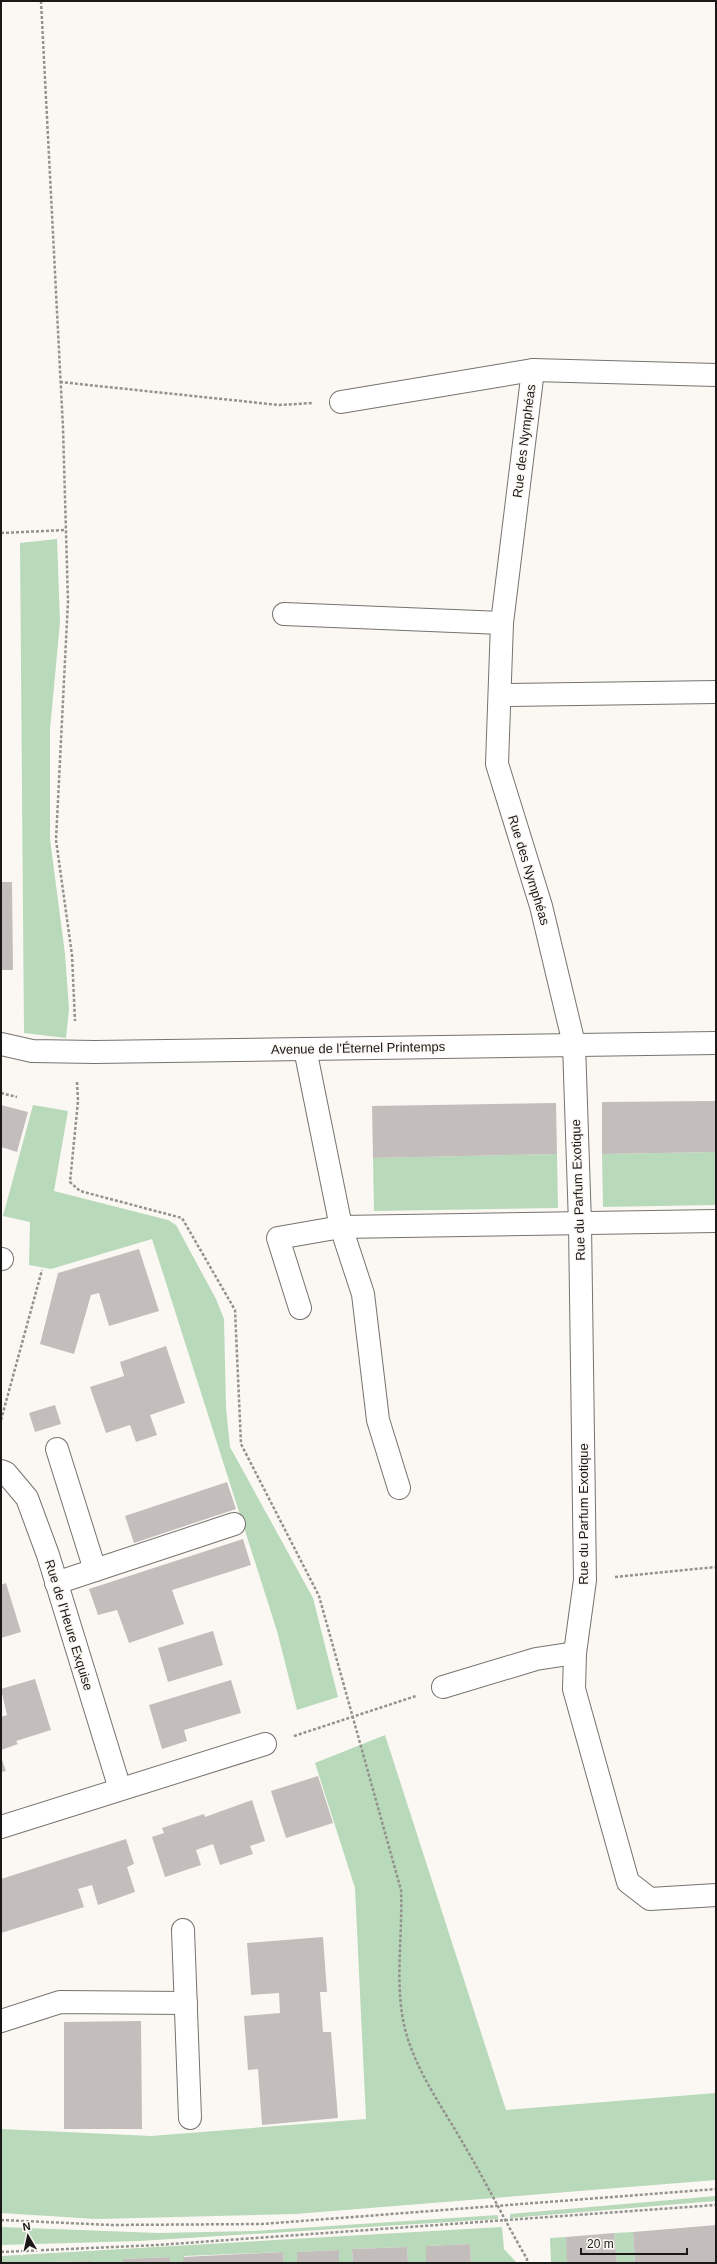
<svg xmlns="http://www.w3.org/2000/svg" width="717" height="2264" font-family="Helvetica,sans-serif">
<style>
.green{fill:#b8d9ba}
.building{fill:#c3bdbb}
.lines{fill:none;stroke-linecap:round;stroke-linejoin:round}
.minor-casing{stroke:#76736f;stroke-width:24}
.path{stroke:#94928e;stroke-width:2.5;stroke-dasharray:3 2;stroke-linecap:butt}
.minor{stroke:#fff;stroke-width:22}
.labels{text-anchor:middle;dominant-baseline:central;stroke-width:3;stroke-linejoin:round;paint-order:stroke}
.street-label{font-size:13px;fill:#1b1918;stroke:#fbf8f3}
</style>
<rect width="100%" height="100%" fill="#fbf8f3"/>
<g class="green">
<polygon points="57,539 60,622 50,729 50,839 65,954 69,1009 66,1038 24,1033 20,543"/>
<polygon points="33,1105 68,1111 54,1191 168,1220 176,1225 216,1299 224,1319 226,1408 230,1447 313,1598 338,1697 297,1710 277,1631 152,1239 51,1269 29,1265 30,1222 3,1216"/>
<polygon points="716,1152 716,1205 603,1207 602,1154"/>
<polygon points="557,1154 558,1208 374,1211 373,1158"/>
<polygon points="385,1735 506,2110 716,2093 716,2180 295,2214 96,2219 1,2213 1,2129 151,2136 366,2119 355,1888 315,1763"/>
<polygon points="716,2196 716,2201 510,2218 510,2214"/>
<polygon points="498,2215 498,2219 139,2241 1,2245 1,2227 157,2233 254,2231"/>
<polygon points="502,2227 504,2249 517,2263 471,2263 470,2244 426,2246 426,2263 408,2263 407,2247 352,2249 353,2263 339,2263 338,2250 297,2252 297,2263 284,2263 283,2252 184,2256 184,2263 170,2263 169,2257 123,2259 123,2263 91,2263 90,2261 1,2263 1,2256"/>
<polygon points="633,2232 635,2263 617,2263 614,2233"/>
<polygon points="566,2237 568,2261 567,2263 551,2263 550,2238"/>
</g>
<g class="building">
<polygon points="1,882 12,882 13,970 1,970"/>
<polygon points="716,1101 716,1152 602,1154 602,1102"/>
<polygon points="556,1103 557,1154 373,1158 372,1106"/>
<polygon points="1,1105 28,1112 17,1152 1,1147"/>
<polygon points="139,1249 159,1311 109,1326 99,1293 91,1295 74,1354 40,1344 58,1273"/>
<polygon points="166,1346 185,1403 150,1415 157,1435 136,1442 130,1425 106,1433 90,1387 124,1376 120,1362"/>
<polygon points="55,1405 61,1424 35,1432 29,1413"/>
<polygon points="227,1482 236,1509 134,1543 125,1516"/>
<polygon points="243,1539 251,1565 172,1590 184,1624 129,1643 117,1610 98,1615 89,1589"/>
<polygon points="6,1583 21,1632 1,1638 1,1585"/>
<polygon points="213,1631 223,1665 168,1682 158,1648"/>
<polygon points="35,1679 51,1730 16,1741 18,1744 1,1750 1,1717 7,1715 1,1689"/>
<polygon points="231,1680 241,1713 184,1730 187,1741 162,1749 149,1705"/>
<polygon points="1,1757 6,1771 1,1772"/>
<polygon points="318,1776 333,1823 286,1838 271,1791"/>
<polygon points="252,1800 265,1841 250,1846 253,1854 220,1865 213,1844 196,1850 201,1865 165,1877 152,1837 164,1833 162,1828 204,1814 205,1817"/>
<polygon points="126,1839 134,1864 127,1867 135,1892 98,1905 92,1885 78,1889 84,1907 1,1933 1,1879"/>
<polygon points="323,1937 327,1992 320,1992 323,2032 331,2032 338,2118 262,2125 258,2069 248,2070 244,2016 280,2013 279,1993 251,1995 247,1943"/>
<polygon points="141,2021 142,2129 64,2129 64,2022"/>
<polygon points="716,2225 716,2263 635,2263 633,2232"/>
<polygon points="614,2233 617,2263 567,2263 566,2237"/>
<polygon points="470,2244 471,2263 426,2263 426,2246"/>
<polygon points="407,2247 408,2263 353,2263 352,2249"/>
<polygon points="339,2250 339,2263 297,2263 297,2252"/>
<polygon points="283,2252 284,2263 184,2263 183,2257"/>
<polygon points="170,2257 170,2263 123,2263 123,2259"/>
<polygon points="91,2261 91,2263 54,2263 54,2262"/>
</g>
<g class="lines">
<defs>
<g id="minor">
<polyline points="533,370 502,623 497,764 541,906 574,1044 580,1224 585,1580 575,1653 574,1689 628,1882 650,1899 716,1895"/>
<polyline points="341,402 533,370 716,375"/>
<polyline points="284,614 502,623"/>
<polyline points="500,695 716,692"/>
<polyline points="1,1044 32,1051 95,1052 716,1043"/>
<polyline points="305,1049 341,1227 716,1221"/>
<polyline points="1,1259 2,1259"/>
<polyline points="300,1308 278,1238 341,1227 363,1294 378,1420 399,1488"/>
<polyline points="57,1449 95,1570"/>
<polyline points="1,1471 6,1473 27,1498 48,1555 120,1789"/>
<polyline points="56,1583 234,1524"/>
<polyline points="443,1687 536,1659 575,1653"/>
<polyline points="1,1827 265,1744"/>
<polyline points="183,1930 190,2118"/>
<polyline points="1,2021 60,2002 186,2003"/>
</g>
</defs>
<use href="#minor" class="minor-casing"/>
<g class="path">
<polyline points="41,1 63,428 68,601 56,840 72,955 75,1021"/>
<polyline points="60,382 279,405 313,403"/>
<polyline points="1,533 66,530"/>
<path d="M 77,1082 L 78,1101 L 70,1182 L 80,1191 L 182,1218 L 235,1310 L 241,1444 L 319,1596 L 401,1890 C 403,1936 394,1984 405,2029 C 416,2072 445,2111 467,2150 C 488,2186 506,2223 527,2259 L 527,2263"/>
<polyline points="1,1093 17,1097"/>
<polyline points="1,1420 42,1270"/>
<polyline points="615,1577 716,1567"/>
<polyline points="294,1736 416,1696"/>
<polyline points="1,2220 112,2225 262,2224 716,2189"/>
<polyline points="1,2252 158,2245 716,2205"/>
</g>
<use href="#minor" class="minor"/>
</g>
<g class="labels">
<g class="street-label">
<text transform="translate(524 441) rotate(-83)">Rue des Nymphéas</text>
<text transform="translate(529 870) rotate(73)">Rue des Nymphéas</text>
<text transform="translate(358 1048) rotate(-1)">Avenue de l'Éternel Printemps</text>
<text transform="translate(578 1190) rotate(-92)">Rue du Parfum Exotique</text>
<text transform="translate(583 1514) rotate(-90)">Rue du Parfum Exotique</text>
<text transform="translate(69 1625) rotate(73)">Rue de l'Heure Exquise</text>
</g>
</g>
<rect width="717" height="2264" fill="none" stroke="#1b1918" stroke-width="4"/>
<g transform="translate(28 2236) rotate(351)" stroke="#fbf8f3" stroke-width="3" paint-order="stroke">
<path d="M0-3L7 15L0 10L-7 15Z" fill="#1b1918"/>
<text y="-6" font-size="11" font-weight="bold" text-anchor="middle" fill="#1b1918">N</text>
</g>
<path d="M581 2248v6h106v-6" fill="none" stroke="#1b1918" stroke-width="2"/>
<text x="587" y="2248" font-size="12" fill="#1b1918" stroke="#fbf8f3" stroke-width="3" paint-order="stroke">20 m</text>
</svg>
